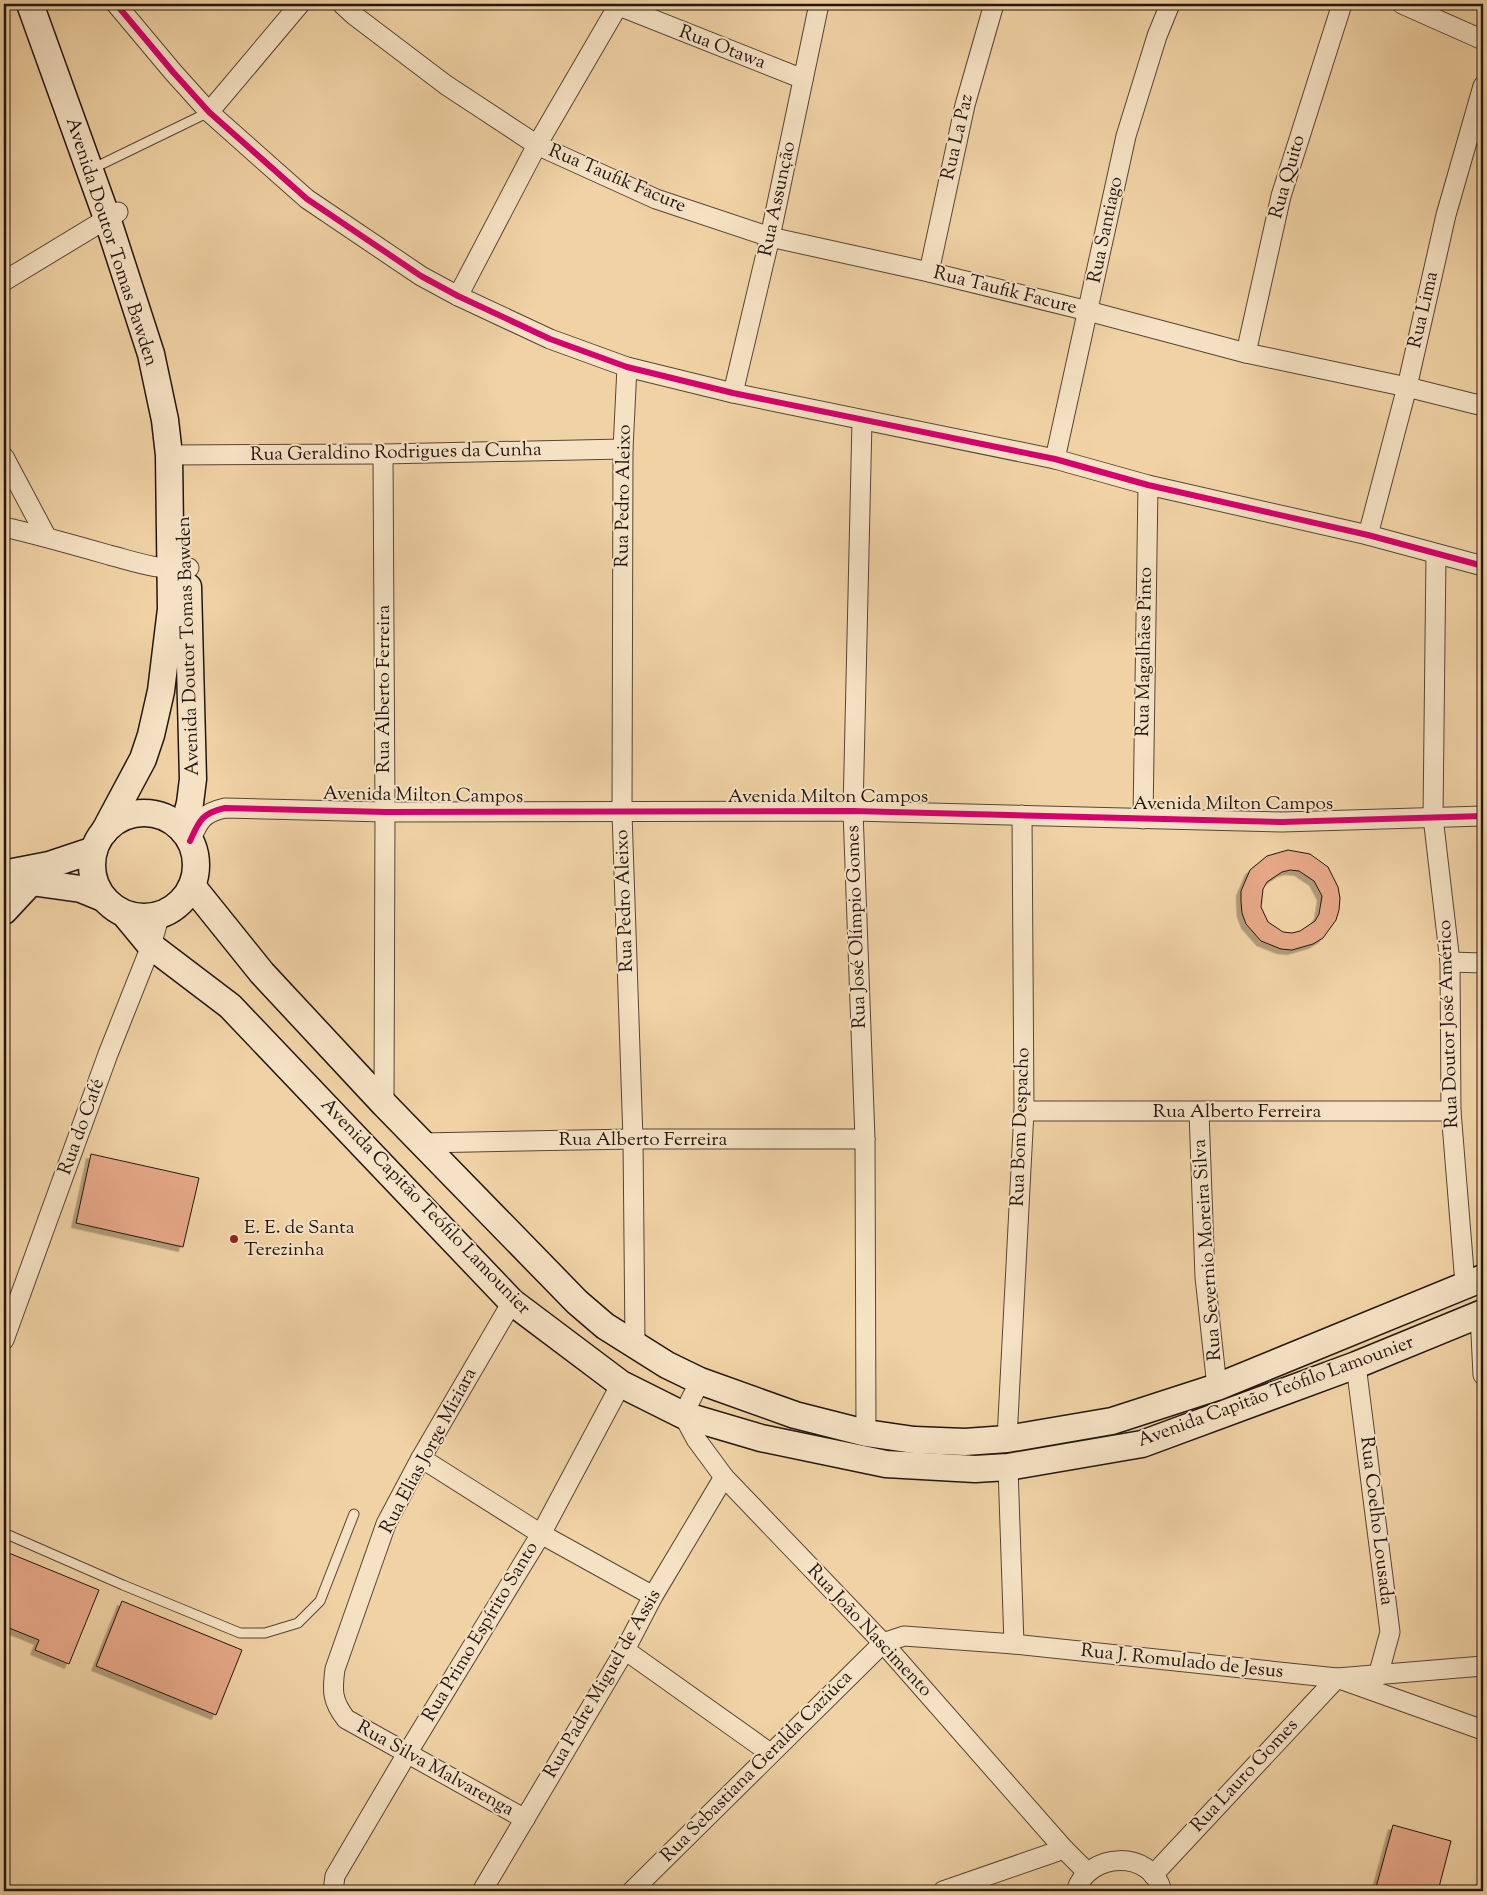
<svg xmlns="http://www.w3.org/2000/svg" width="1487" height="1895" font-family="'Sorts Mill Goudy',serif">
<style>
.building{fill:#e6a887;stroke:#221610;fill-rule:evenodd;filter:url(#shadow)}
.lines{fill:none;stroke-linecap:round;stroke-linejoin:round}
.lane-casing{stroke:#564535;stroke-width:11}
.street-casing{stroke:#564535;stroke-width:21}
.secondary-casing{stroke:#221610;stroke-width:29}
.lane{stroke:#f5e2c4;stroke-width:9}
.street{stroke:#f5e2c4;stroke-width:19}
.secondary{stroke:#f5e2c4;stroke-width:26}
.cycleway-casing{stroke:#f5e2c4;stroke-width:9}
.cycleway{stroke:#d6006c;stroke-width:6}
.poi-dot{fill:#8f2418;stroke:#f5e2c4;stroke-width:2}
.labels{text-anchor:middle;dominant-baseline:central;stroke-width:4;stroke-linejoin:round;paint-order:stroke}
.street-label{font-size:19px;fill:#221610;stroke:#f5e2c4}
.poi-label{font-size:19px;fill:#221610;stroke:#f5e2c4;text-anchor:start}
</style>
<defs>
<filter id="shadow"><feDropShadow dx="-4.5" dy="4.5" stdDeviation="0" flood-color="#0004"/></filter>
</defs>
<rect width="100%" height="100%" fill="#f0d2a4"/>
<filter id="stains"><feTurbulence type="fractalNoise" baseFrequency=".004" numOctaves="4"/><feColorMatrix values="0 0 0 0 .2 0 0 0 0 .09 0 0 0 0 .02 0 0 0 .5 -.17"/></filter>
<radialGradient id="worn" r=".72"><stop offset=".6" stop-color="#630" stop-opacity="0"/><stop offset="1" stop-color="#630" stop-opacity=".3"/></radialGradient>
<g class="building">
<path d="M 1288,850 L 1310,854 L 1328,867 L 1338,887 L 1340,898 L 1339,910 L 1336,920 L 1323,938 L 1313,944 L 1292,950 L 1281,949 L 1261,941 L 1246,924 L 1242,913 L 1241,902 L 1241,891 L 1250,870 L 1267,856 ZM 1290,870 L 1299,871 L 1314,881 L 1322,896 L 1319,914 L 1315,921 L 1300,931 L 1292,933 L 1283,932 L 1268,922 L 1261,907 L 1263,889 L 1267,882 L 1282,872 Z"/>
<polygon points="91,1154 199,1178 183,1247 76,1223"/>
<polygon points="4,1551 99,1590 69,1664 35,1650 39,1640 4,1626"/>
<polygon points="122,1601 242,1650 216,1715 96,1666"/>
<polygon points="1393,1825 1451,1841 1438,1891 1375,1891"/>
</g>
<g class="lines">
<defs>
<g id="lane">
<polyline points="102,164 209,112"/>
<polyline points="4,1533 123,1585 240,1633 265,1633 298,1623 320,1601 354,1514"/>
</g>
<g id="street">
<polyline points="116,4 173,72 209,112 307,199 421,276 458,296 550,339 627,367 733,393 1055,459 1148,485 1368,535 1483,566"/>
<polyline points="342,4 355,16 446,85 537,145 656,199 770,237 929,272 1088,311 1246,353 1407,387 1483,406"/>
<polyline points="614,4 803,79"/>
<polyline points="1402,4 1483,40"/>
<polyline points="209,112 300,4"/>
<polyline points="929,272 965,105 994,4"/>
<polyline points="4,281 118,212"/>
<polyline points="458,296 537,145 619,4"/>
<polyline points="1246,353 1281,196 1342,4"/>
<polyline points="627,367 623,449 622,813 633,1139 635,1344"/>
<polyline points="733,393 770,237 819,4"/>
<polyline points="862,421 853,811 865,1139 866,1433"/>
<polyline points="383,454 385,812 384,1104"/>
<polyline points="169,455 383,454 623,449"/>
<polyline points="4,457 46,536"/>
<polyline points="1055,459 1126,136 1157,36 1170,4"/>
<path d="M 4,527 C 39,535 74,545 109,555 C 136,562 160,571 189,568"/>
<polyline points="1368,535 1407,387 1446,215 1483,86"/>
<polyline points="1436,554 1433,817 1450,962 1451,1111 1465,1284"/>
<polyline points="1143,819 1148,485"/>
<path d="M 190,841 C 199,821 202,813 225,808 L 385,812 L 853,811 L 1282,822 L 1483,816"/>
<polyline points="1450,962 1483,963"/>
<polyline points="1024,1111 1451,1111"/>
<polyline points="1199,1112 1205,1277 1217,1387"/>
<polyline points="422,1143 633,1139 865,1139"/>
<path d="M 512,1302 L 421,1458 L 386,1524 L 335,1669 C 332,1691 332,1701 346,1719 L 525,1819"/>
<polyline points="1480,1314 1483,1375"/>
<polyline points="4,1340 108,1054 151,946 160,914"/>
<polyline points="1356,1365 1390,1632 1378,1676"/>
<polyline points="700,1381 683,1415 696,1439 724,1477 883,1643 1064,1849 1087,1872"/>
<polyline points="1007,1439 1024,1111 1022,815"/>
<polyline points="421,1458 541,1534 653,1596"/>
<polyline points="1008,1467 1014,1644"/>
<polyline points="625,1650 770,1753"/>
<polyline points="1153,1875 1337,1678 1483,1730"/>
<polyline points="333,1891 335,1876 408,1752 541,1534 621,1384"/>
<polyline points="482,1891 625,1650 653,1596 724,1477"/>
<polyline points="632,1891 883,1643 904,1636 1014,1644 1337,1678 1483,1666"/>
<polyline points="943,1891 1064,1849"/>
<path d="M 1076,1891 C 1088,1852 1151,1849 1162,1891"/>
</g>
<g id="secondary">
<polyline points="30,4 107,218 151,354 165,420 169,455 171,609 161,691 151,735 143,759 104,832"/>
<circle cx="144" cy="865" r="52"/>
<polyline points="183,830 190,803 193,779 188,587"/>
<polyline points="13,872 49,865 94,850"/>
<polyline points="4,876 31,882 81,889 103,898"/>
<polyline points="192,886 262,973 384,1104 577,1302 605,1326 667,1365 700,1381 795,1415 866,1433 914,1440 965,1442 1007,1439 1112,1421 1217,1387 1483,1278"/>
<polyline points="4,911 31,882"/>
<polyline points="127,917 151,946 230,1006 512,1302 621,1384 683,1415 761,1438 886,1464 975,1469 1008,1467 1142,1444 1356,1365 1483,1313"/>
</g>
</defs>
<use href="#lane" class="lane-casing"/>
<use href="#street" class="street-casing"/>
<use href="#secondary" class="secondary-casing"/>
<use href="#lane" class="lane"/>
<use href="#street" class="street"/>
<use href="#secondary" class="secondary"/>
<defs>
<g id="cycleway">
<polyline points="116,4 173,72 209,112 307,199 421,276 458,296 550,339 627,367 733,393 1055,459 1148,485 1368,535 1483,566"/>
<path d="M 190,841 C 199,821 202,813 225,808 L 385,812 L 853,811 L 1282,822 L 1483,816"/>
</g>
</defs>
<use href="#cycleway" class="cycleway-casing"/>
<use href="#cycleway" class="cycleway"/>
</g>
<circle class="poi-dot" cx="234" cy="1239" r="5"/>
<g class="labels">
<g class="street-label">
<text transform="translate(722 48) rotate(21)">Rua Otawa</text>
<text transform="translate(958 137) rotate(-77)">Rua La Paz</text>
<text transform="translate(1288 177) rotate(-74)">Rua Quito</text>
<text transform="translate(617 179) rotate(23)">Rua Taufik Facure</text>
<text transform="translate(778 199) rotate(-78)">Rua Assunção</text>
<text transform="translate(1106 230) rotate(-78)">Rua Santiago</text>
<text transform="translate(111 242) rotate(72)">Avenida Doutor Tomas Bawden</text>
<text transform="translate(1005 291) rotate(14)">Rua Taufik Facure</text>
<text transform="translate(1424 310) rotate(-77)">Rua Lima</text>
<text transform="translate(396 453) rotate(-1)">Rua Geraldino Rodrigues da Cunha</text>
<text transform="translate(624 496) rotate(-89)">Rua Pedro Aleixo</text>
<text transform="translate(189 646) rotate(-92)">Avenida Doutor Tomas Bawden</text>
<text transform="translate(1145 652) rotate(-89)">Rua Magalhães Pinto</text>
<text transform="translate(384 689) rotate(-90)">Rua Alberto Ferreira</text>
<text transform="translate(423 796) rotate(1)">Avenida Milton Campos</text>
<text x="828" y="797">Avenida Milton Campos</text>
<text x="1233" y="804">Avenida Milton Campos</text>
<text transform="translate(625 901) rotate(-92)">Rua Pedro Aleixo</text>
<text transform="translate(857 927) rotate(-92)">Rua José Olímpio Gomes</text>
<text transform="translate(1449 1024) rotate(-92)">Rua Doutor José Américo</text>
<text x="1237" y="1112">Rua Alberto Ferreira</text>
<text transform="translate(82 1127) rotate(-70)">Rua do Café</text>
<text transform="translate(1021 1127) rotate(-88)">Rua Bom Despacho</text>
<text x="643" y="1140">Rua Alberto Ferreira</text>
<text transform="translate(425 1207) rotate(46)">Avenida Capitão Teófilo Lamounier</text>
<text transform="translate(1208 1250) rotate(-94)">Rua Severnio Moreira Silva</text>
<text transform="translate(1276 1392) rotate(-20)">Avenida Capitão Teófilo Lamounier</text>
<text transform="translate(429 1451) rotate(-62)">Rua Elias Jorge Miziara</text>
<text transform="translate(1376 1521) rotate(83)">Rua Coelho Lousada</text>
<text transform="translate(869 1631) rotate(47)">Rua João Nascimento</text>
<text transform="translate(481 1632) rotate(-59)">Rua Primo Espírito Santo</text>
<text transform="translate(1182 1662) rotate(6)">Rua J. Romulado de Jesus</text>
<text transform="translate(603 1684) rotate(-60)">Rua Padre Miguel de Assis</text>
<text transform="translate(757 1767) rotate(-45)">Rua Sebastiana Geralda Caziúca</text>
<text transform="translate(435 1769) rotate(29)">Rua Silva Malvarenga</text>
<text transform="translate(1245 1776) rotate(-47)">Rua Lauro Gomes</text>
</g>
<g class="poi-label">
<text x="244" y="1228">E. E. de Santa<tspan x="244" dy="22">Terezinha</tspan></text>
</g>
</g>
<rect width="1487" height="1895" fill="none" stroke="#f0d2a4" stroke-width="20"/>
<rect x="5" y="5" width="1477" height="1885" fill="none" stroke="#221610" stroke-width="2.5"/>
<rect x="10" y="10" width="1467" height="1875" fill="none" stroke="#221610"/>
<rect width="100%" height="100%" filter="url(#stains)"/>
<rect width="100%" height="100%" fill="url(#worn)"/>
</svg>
